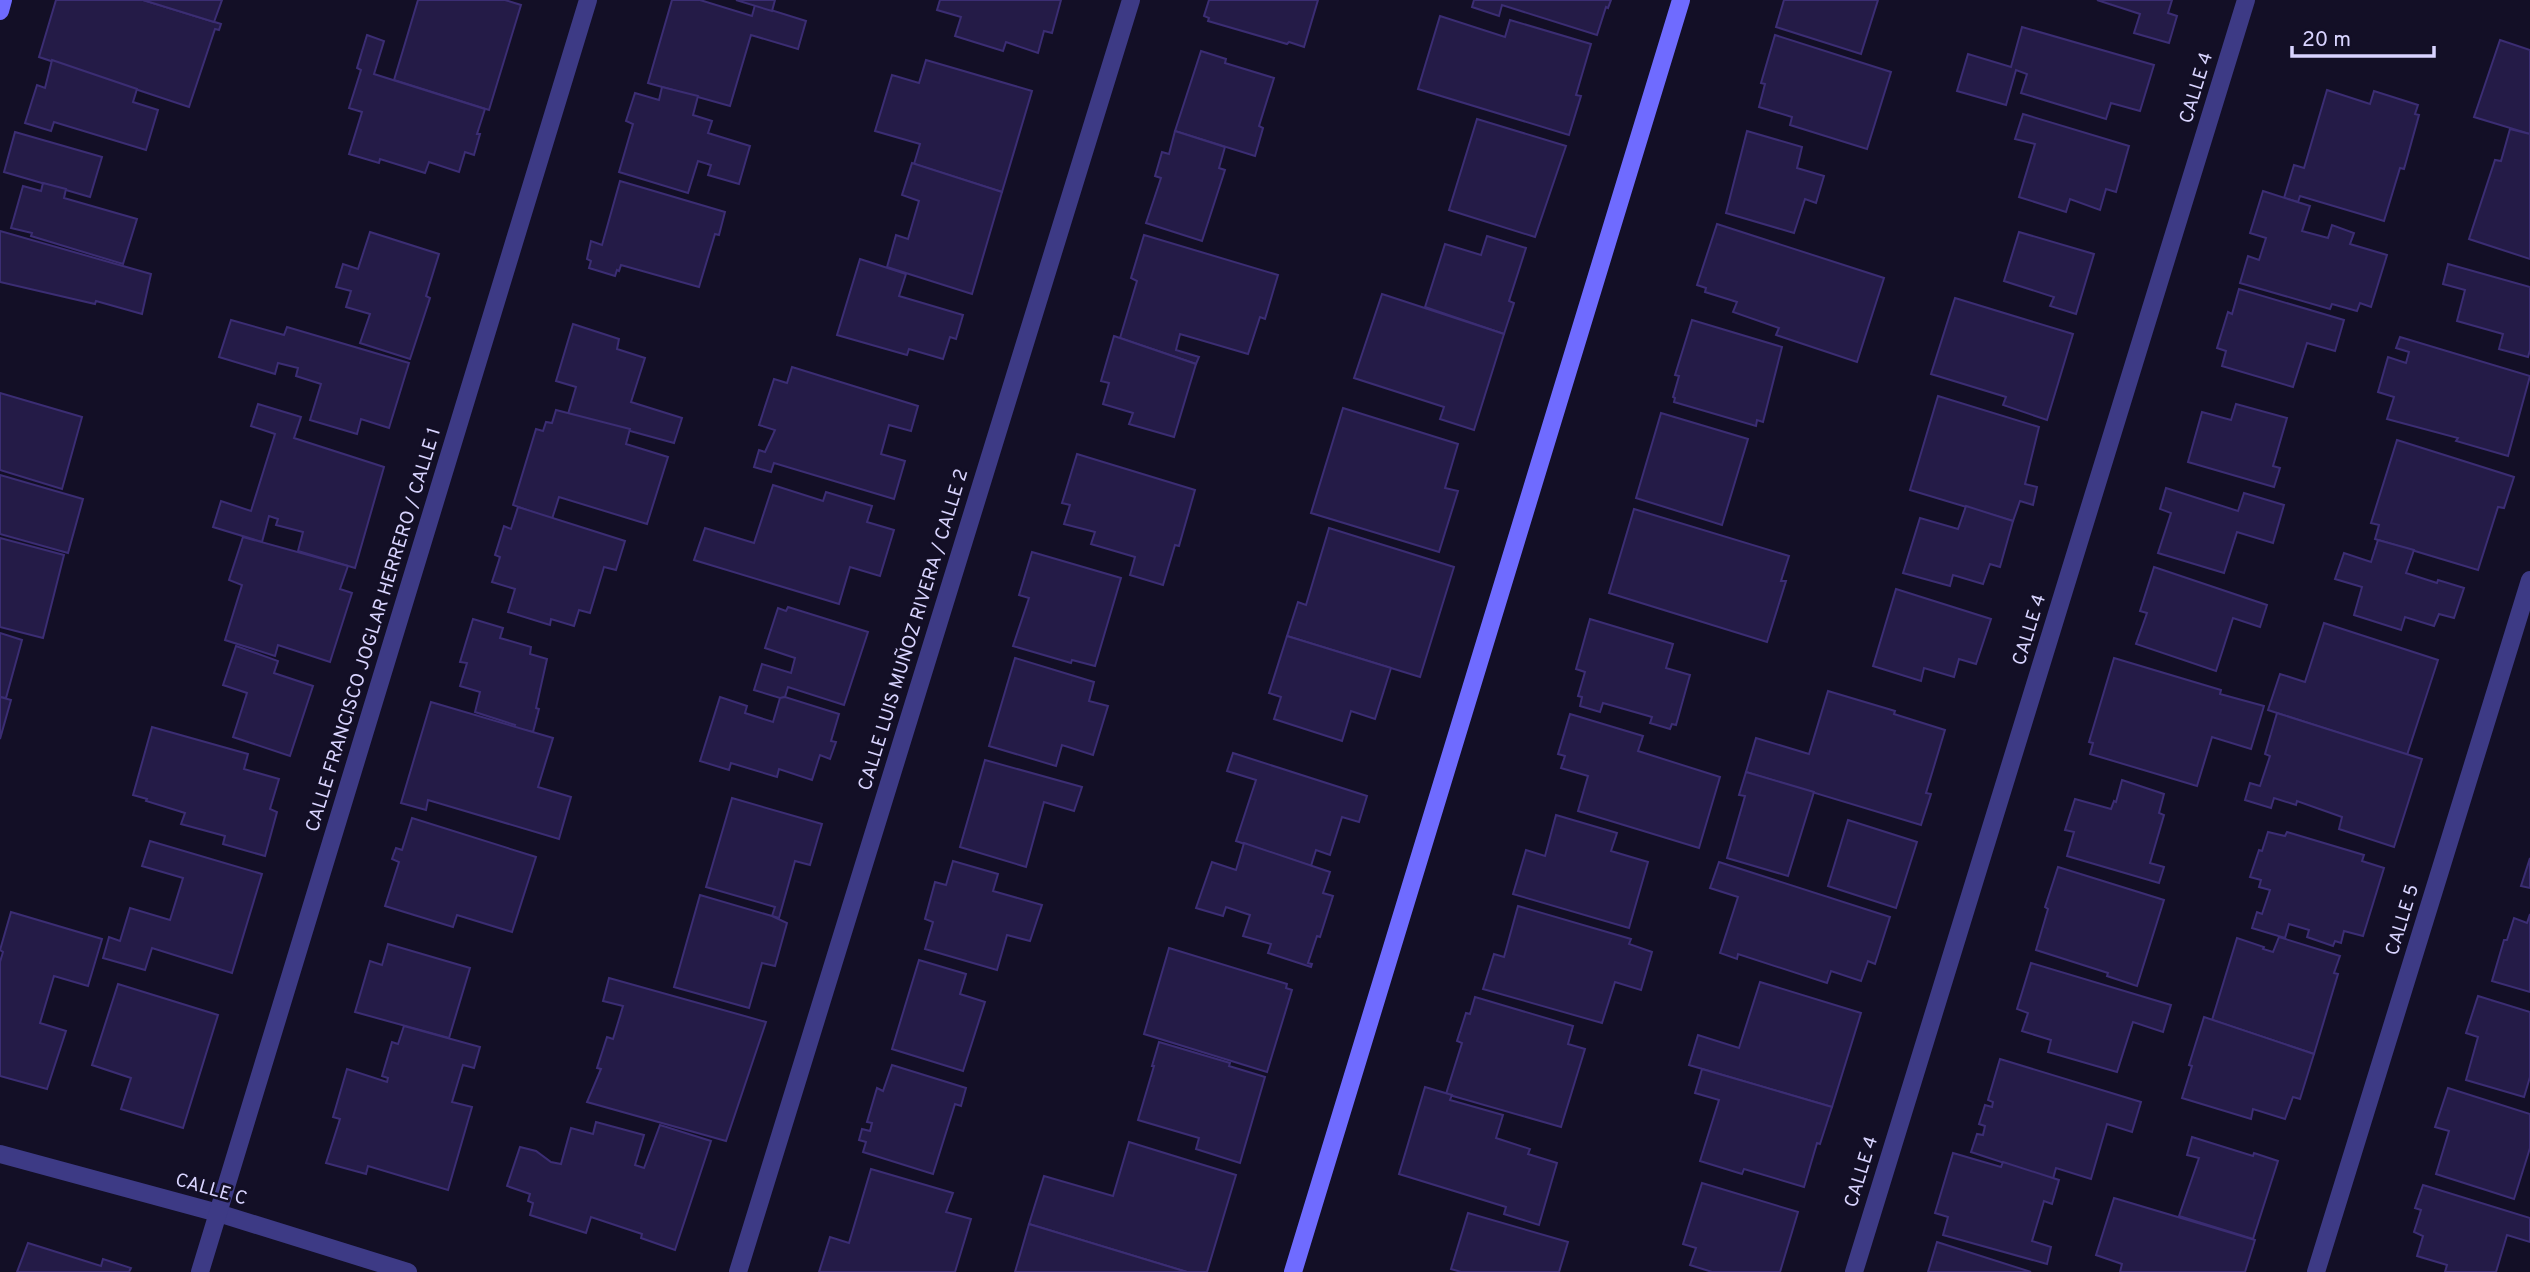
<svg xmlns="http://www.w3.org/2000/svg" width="2530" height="1272" font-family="Overpass,sans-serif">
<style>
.building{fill:#241b47;stroke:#3b2d73;stroke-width:2}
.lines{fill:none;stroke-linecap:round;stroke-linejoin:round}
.street{stroke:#3d3a85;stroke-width:18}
.secondary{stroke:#6f6bff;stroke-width:18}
.labels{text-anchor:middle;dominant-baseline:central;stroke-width:5;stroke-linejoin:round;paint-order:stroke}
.street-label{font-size:19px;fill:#d9d4ff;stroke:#130f26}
</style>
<rect width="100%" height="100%" fill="#130f26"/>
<g class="building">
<polygon points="56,0 143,0 221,24 219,30 215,29 189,107 39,57"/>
<polygon points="143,0 222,0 214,22"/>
<polygon points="418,0 505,0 521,5 489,110 394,80"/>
<polygon points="672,0 700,0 752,16 755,5 806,21 798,49 751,35 730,106 648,83"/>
<polygon points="736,0 775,0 772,11"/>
<polygon points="940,0 1061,0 1052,33 1044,31 1038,53 1006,42 1003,51 955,36 961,17 937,10"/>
<polygon points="1209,0 1318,0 1304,47 1289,42 1287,44 1208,21 1209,18 1204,16"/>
<polygon points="1474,0 1611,0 1608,8 1606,7 1597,35 1502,5 1499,16 1472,7"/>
<polygon points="1784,0 1878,0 1861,54 1776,27"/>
<polygon points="2097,0 2172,0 2168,13 2177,16 2169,43 2134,33 2140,14"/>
<polygon points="1440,16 1505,37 1510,20 1591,44 1576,95 1581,96 1569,135 1418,89"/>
<polygon points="2022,27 2154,65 2140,111 2111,103 2106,119 2021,93 2027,74 2016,70 2006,105 1957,91 1968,54 2011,67"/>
<polygon points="367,35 384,41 374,74 485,109 477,134 480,134 474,155 465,152 459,172 429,162 425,173 380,159 379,163 349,154 362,112 349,108 361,70 357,68"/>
<polygon points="1775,35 1891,72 1867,149 1790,125 1792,117 1759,107 1765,84 1761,83"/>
<polygon points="2500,40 2530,50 2530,134 2474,117"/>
<polygon points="1201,51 1226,59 1225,63 1274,78 1259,126 1263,128 1255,156 1175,131"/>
<polygon points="52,60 137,89 133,102 158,110 146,150 54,122 51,131 25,123 37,85 45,88"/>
<polygon points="926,60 1032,91 1002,192 914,164 920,144 875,131 892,75 919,83"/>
<polygon points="662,87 698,96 693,115 712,121 708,133 750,146 739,184 708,175 711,165 698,161 688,193 619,172 633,124 626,121 635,93 659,100"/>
<polygon points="2327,90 2370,104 2374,91 2418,105 2415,114 2419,115 2404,169 2400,168 2384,221 2300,196 2298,202 2284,198 2294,165 2304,168"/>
<polygon points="2023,114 2129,146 2116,192 2106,189 2100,210 2070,199 2066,212 2019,197 2035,144 2015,139"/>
<polygon points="1477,119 1566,146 1535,237 1449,210"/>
<polygon points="2510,129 2530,134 2530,259 2469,239 2495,160 2501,161"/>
<polygon points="1175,131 1225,147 1219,168 1225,170 1202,241 1146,223 1161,178 1155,176 1162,152 1169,154"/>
<polygon points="1747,131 1802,147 1797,168 1824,176 1816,203 1805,199 1794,233 1726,213"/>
<polygon points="15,132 102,157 90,197 4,172"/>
<polygon points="912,163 1002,192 972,294 887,267 896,235 908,239 919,201 902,195"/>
<polygon points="620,181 725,212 719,235 715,234 699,287 621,265 619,271 617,270 615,276 589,268 591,261 587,259 591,241 602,245"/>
<polygon points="43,183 66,189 64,198 137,219 123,264 31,236 32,233 11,228 23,186 41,191"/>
<polygon points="2263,191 2310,206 2302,231 2328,238 2332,225 2354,233 2350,244 2387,255 2371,307 2360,303 2357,311 2332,304 2330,309 2240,283 2248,256 2259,260 2266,238 2250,233"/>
<polygon points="1717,224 1884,278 1857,362 1776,335 1779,328 1733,312 1737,302 1705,292 1706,288 1697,285"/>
<polygon points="0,231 151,274 142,314 96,301 95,304 0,282"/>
<polygon points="370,232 439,254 426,296 430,298 410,359 360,343 370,314 346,307 351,291 336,287 343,264 358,269"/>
<polygon points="2019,232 2094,254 2076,314 2050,306 2054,297 2004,281"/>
<polygon points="1144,235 1278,275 1265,319 1260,317 1248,354 1180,334 1176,350 1199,357 1196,364 1120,338 1137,281 1131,278"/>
<polygon points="1487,236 1526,248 1509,301 1514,303 1504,334 1425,307 1445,244 1481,255"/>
<polygon points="860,259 906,274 899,296 963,315 956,339 950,337 943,359 909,349 907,355 837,335"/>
<polygon points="2448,264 2530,287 2530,350 2528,357 2499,349 2503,334 2457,321 2465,290 2443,284"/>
<polygon points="2239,289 2344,320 2335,351 2307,343 2293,387 2222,366 2226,351 2217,348 2228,312 2232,314"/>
<polygon points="1382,294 1504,334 1474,430 1440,419 1444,407 1354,378"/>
<polygon points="1955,298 2073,334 2047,420 2003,405 2006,397 1931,374"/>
<polygon points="231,320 284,335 287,327 409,363 389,428 361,419 357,434 310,420 321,384 296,376 298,368 278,363 275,374 219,357"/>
<polygon points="1692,320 1782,347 1763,422 1757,420 1756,426 1674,402 1675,398 1673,397 1679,376 1675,375"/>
<polygon points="573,324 619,339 617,349 645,358 631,402 682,418 674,443 568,414 576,387 556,381"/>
<polygon points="1114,336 1196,364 1174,437 1129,424 1133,413 1103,404 1109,383 1101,381"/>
<polygon points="2400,337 2530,376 2508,456 2456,441 2458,438 2387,419 2394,397 2378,392 2388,357 2406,363 2409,352 2396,348"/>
<polygon points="792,367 918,406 911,431 889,425 881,454 905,461 894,499 774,463 771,472 754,467 759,450 765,452 775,430 759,425 774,379 787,383"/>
<polygon points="0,393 82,417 62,489 0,470"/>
<polygon points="1938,396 2039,427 2025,484 2037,487 2033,505 2020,501 2013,521 1910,490"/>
<polygon points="258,404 301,417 294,438 384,467 355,568 298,551 303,532 276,525 278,519 269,516 262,542 213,527 221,501 251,511 275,434 251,426"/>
<polygon points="2236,404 2287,418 2273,466 2280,468 2274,487 2188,462 2202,412 2231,420"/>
<polygon points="1343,408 1458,444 1445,488 1458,491 1439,552 1311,513"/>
<polygon points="556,410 630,429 626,444 668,457 647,524 559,497 552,519 513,505 536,429 543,431 546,422 552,423"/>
<polygon points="1661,413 1748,439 1722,525 1636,498"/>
<polygon points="2397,440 2514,477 2504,508 2498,507 2478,570 2375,539 2379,525 2371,523"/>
<polygon points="1077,454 1195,490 1179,546 1175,545 1163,585 1130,575 1135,557 1091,544 1095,532 1064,524 1070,505 1062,503"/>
<polygon points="0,475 83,499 68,553 0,534"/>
<polygon points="773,485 823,501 826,492 872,506 867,522 894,530 880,576 850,567 839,604 694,560 705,528 754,543"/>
<polygon points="2166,488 2238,511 2244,493 2284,505 2273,543 2237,532 2224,573 2158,553 2171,513 2160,509"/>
<polygon points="1966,506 2013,521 2000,567 1990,564 1983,584 1953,575 1950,586 1903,573 1920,518 1958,529"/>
<polygon points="518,507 625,541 616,570 604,567 590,613 579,610 574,626 551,619 550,625 508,612 515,589 492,582 500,557 495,555 504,526 511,529"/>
<polygon points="1634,509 1789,556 1781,581 1786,581 1767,642 1609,593"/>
<polygon points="1329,528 1454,567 1420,677 1287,636 1298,602 1306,605"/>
<polygon points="243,537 348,566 340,589 352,593 330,662 278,645 275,656 225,640 242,585 229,580"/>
<polygon points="0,538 64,555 43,638 0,627"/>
<polygon points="2378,540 2414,550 2406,573 2437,583 2438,580 2464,588 2454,618 2439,614 2434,626 2405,617 2401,630 2354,615 2362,587 2335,579 2344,553 2371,562"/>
<polygon points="1032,552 1121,578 1095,666 1072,660 1071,663 1013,646 1029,598 1019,595"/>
<polygon points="2154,567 2267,605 2260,627 2233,618 2216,671 2136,644 2147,613 2140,611"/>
<polygon points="1896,589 1991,619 1976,664 1959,659 1954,677 1924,668 1921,681 1873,666"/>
<polygon points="788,607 868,632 844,705 788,687 785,697 780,698 754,690 762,664 791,673 795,658 765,648 778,608 786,611"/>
<polygon points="473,619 503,628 500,638 531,647 530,654 547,659 536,708 539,709 533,732 514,728 515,725 475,712 480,692 460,686 467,663 460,662"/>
<polygon points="1590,619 1673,644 1666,668 1690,675 1676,725 1672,724 1670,729 1650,723 1652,717 1603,703 1600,712 1580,706 1582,697 1578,696 1585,672 1576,669"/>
<polygon points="2324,623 2438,660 2407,755 2268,710 2280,674 2305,682"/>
<polygon points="0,633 22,640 6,698 0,697"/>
<polygon points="1287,636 1391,668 1375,719 1351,711 1342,741 1274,719 1281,697 1269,693"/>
<polygon points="236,646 278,661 274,673 313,686 290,756 233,737 247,693 223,685"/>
<polygon points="1015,658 1094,682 1089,701 1108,706 1093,755 1062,745 1056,766 989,746"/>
<polygon points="2114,658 2221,690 2220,694 2264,706 2251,749 2212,737 2197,786 2090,754 2093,743 2089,742"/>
<polygon points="1828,691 1895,711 1894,714 1945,730 1926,793 1931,794 1921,825 1746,772 1756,738 1809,754"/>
<polygon points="0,697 11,700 0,739"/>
<polygon points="720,697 747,706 745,713 773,722 780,698 785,697 839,714 831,741 836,742 830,759 820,755 812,780 779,769 777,777 731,763 729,770 700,761"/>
<polygon points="431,702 553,738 538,787 571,797 559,839 428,800 426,810 401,803"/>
<polygon points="2277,713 2422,759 2394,847 2339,829 2342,817 2297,801 2296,805 2274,798 2271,808 2245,800 2250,783 2260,786 2270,756 2265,754"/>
<polygon points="1570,714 1643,736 1638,751 1720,777 1699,848 1578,811 1588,776 1561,768 1565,756 1558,754"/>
<polygon points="152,727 248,754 244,769 279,779 270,809 277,812 265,856 223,844 225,836 181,824 185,813 146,801 147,799 133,795"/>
<polygon points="1233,753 1367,796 1359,822 1342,817 1330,855 1316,850 1311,866 1236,841 1256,780 1227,771"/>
<polygon points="985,760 1082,787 1074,811 1044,802 1026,867 960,847"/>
<polygon points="1746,772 1814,792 1788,876 1727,858 1745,796 1739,795"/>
<polygon points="2122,780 2164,794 2159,813 2164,815 2150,863 2164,867 2159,883 2067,856 2074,832 2065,830 2075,799 2111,809 2114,801 2116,802"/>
<polygon points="732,798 822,824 810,865 795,861 779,918 772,916 775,907 706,887"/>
<polygon points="1556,815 1617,833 1611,851 1648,862 1629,928 1513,894 1526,850 1545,856"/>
<polygon points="412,818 536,857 512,932 457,915 453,927 385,906 399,862 392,859 396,848 402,850"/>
<polygon points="1848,820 1917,842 1896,908 1828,886"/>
<polygon points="2268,832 2285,836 2287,832 2364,855 2362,861 2384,868 2363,936 2344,931 2341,943 2335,941 2333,946 2307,937 2309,930 2289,924 2285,938 2252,928 2257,912 2262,914 2270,890 2259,887 2261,880 2250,877 2259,850 2262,851"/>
<polygon points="150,841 262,874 232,973 152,948 145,970 103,958 109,937 120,941 130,908 170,920 183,878 142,866"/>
<polygon points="1244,843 1330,872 1323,893 1333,896 1320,937 1317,936 1308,963 1312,964 1311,967 1268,953 1271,944 1243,936 1250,915 1226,907 1223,916 1196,908 1212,862 1236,870"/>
<polygon points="2530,858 2530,888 2521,886"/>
<polygon points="953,861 998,874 993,891 1042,905 1030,941 1007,935 997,970 925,949 933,922 925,919 935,882 946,885"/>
<polygon points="1719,862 1890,917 1875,964 1868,961 1861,981 1831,971 1827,983 1738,954 1737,959 1720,953 1738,897 1710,888"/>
<polygon points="2058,867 2164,900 2137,986 2107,976 2108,973 2036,950 2048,909 2045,907"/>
<polygon points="700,895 772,916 787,923 775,966 762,963 749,1008 674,987"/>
<polygon points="1518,906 1631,939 1629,944 1652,952 1641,990 1615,982 1602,1023 1483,989 1494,954 1504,957"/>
<polygon points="11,912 102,939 88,986 54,976 40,1023 66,1031 47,1089 0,1076 0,962 3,952 0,950"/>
<polygon points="2530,914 2530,992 2492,981 2504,940 2507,940 2514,918 2527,923"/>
<polygon points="2279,937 2340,956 2334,973 2338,974 2314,1054 2212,1020 2237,938 2264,947 2263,949 2273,952"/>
<polygon points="388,944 470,968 449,1038 355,1012 370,961 382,965"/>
<polygon points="1169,948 1287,984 1286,988 1292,990 1267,1072 1144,1034"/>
<polygon points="919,960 966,974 960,994 985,1002 963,1071 892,1049"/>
<polygon points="2031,963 2171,1005 2163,1032 2133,1022 2117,1072 2048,1052 2051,1040 2022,1031 2028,1013 2017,1009"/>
<polygon points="609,978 766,1022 726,1141 587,1102 601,1069 597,1068 607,1037 613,1039 623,1006 603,1001"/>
<polygon points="1760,982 1861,1013 1832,1107 1689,1065 1698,1035 1739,1048"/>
<polygon points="118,984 218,1015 183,1128 121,1109 131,1078 92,1065"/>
<polygon points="2478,996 2530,1012 2530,1077 2524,1097 2466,1080 2478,1037 2466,1033"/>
<polygon points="1475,997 1573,1026 1568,1044 1585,1049 1561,1127 1446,1094 1462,1043 1457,1041 1466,1013 1470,1014"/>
<polygon points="2204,1017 2314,1054 2300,1099 2293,1097 2285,1119 2253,1109 2251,1119 2182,1098 2192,1066 2189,1065"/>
<polygon points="404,1026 480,1047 474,1068 463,1065 452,1102 472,1107 448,1190 368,1166 366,1174 326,1163 340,1119 333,1117 347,1069 387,1082 388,1078 382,1076 392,1042 398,1044"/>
<polygon points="1159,1042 1230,1063 1229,1066 1265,1077 1240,1163 1196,1149 1199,1138 1138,1120 1154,1066 1152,1066"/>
<polygon points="2000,1059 2141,1102 2132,1132 2107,1124 2091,1179 2056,1168 2053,1179 1971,1152 1977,1134 1983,1135 1985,1126 1979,1124 1985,1105 1992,1107 1993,1102 1988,1100"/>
<polygon points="892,1065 966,1088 961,1106 955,1104 933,1174 863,1152 866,1142 859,1140 862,1129 870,1131 872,1123 867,1122 877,1088 883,1091"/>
<polygon points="1702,1069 1832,1107 1820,1144 1817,1143 1804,1187 1744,1169 1742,1174 1700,1161 1719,1100 1695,1093"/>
<polygon points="1425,1087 1452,1095 1450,1100 1503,1115 1496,1138 1530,1149 1528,1154 1557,1163 1539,1225 1504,1214 1506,1207 1399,1174"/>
<polygon points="2448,1088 2530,1114 2530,1148 2514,1199 2436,1174 2449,1131 2435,1127"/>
<polygon points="596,1122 644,1135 635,1165 644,1168 660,1125 711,1141 675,1250 641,1238 642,1234 591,1217 586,1233 530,1215 533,1203 528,1201 530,1194 507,1186 520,1147 536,1151 551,1162 561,1164 571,1128 593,1134"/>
<polygon points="2192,1137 2253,1156 2254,1153 2278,1161 2253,1239 2179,1216 2199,1158 2187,1155"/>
<polygon points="1129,1142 1236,1175 1207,1272 1187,1272 1029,1224 1044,1176 1113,1196"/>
<polygon points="1953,1153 2001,1167 2003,1162 2059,1180 2052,1204 2044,1201 2032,1241 2051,1247 2047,1264 1943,1235 1948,1217 1935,1213"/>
<polygon points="871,1169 953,1193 946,1212 971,1219 955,1272 819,1272 830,1237 849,1243"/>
<polygon points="1702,1183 1798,1212 1780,1272 1712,1272 1690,1265 1696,1248 1683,1244"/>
<polygon points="2423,1185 2530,1218 2530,1242 2507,1235 2496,1272 2445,1272 2447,1265 2417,1256 2423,1236 2414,1232 2421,1210 2415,1208"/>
<polygon points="2114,1198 2255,1240 2245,1272 2120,1272 2122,1264 2096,1255"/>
<polygon points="1468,1213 1568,1242 1559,1272 1461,1272 1451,1269"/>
<polygon points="1029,1224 1187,1272 1015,1272"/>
<polygon points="1937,1242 2031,1272 1928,1272"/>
<polygon points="28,1243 101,1266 103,1259 131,1268 129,1272 17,1272"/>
</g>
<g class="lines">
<g class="street">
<polyline points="0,1154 218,1213 408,1272"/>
<polyline points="200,1272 588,0"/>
<polyline points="738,1272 1131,0"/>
<polyline points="1854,1272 2246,0"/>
<polyline points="2316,1272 2530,580"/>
</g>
<g class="secondary">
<polyline points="0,11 3,0"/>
<polyline points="1293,1272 1681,0"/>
</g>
</g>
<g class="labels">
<g class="street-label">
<text transform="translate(2197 88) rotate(-73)">CALLE 4</text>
<text transform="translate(374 630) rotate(-73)">CALLE FRANCISCO JOGLAR HERRERO / CALLE 1</text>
<text transform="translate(914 630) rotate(-73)">CALLE LUIS MUÑOZ RIVERA / CALLE 2</text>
<text transform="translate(2030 630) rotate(-73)">CALLE 4</text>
<text transform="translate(2403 920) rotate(-73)">CALLE 5</text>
<text transform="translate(1862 1172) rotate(-73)">CALLE 4</text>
<text transform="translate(211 1190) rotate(16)">CALLE C</text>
</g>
</g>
<path d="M2292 46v10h142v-10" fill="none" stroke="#d9d4ff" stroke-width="3.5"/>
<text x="2302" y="46" font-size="21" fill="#d9d4ff" stroke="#130f26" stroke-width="5" paint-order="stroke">20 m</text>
</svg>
